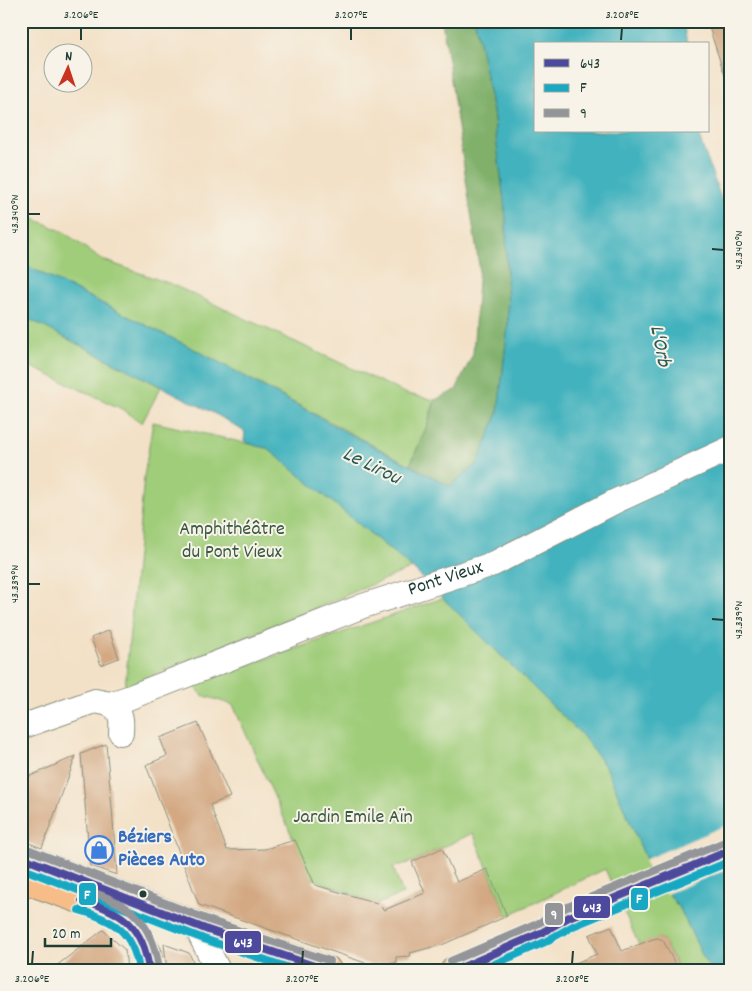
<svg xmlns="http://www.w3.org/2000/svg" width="752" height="991" font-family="Dekko,sans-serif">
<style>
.green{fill:#a0cd7a;stroke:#608557}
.forest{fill:#80b06a;stroke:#50764f}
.water{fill:#43b2be;stroke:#317879}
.pier{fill:#f3e1c7}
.building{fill:#d3a882}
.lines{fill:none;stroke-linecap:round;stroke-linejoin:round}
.minor-casing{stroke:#898f7e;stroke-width:26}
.major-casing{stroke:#898f7e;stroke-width:30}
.minor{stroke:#fff;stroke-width:24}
.major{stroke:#f7bd88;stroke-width:28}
.bus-1-casing{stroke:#f7f3e8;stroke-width:11}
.bus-2-casing{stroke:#f7f3e8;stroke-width:11}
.bus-3-casing{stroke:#f7f3e8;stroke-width:11}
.bus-1{stroke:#4d499d;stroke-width:8}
.bus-2{stroke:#19a8c3;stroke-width:8}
.bus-3{stroke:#939598;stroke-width:8}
.ticks{fill:none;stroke:#1f3d34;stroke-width:2}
.bus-dot{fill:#1f3d34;stroke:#f7f3e8;stroke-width:2}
.labels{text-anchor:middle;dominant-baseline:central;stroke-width:4;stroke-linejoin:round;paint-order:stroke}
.park-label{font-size:20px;fill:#395a42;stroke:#f7f3e8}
.street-label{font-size:20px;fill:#1f3d34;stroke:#f7f3e8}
.shop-label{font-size:20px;font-weight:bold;fill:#366cbe;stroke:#f7f3e8;text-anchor:start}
.water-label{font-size:21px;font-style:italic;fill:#285a56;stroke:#f7f3e8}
.line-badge{stroke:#f7f3e8;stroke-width:2}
.badge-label{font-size:14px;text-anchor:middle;font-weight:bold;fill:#fff}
.neatline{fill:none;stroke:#1f3d34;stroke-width:2}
.ticks-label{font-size:12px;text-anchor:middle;fill:#1f3d34}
</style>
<rect width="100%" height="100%" fill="#f7f3e8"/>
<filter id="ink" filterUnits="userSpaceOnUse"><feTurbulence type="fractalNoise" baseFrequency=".02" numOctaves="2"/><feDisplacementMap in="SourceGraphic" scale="10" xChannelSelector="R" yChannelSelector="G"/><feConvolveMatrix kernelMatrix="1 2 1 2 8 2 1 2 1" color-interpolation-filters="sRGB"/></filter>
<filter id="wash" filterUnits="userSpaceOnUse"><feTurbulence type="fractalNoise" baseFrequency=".0096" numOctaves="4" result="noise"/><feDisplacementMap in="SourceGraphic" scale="20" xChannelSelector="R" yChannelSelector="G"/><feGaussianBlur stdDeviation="1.12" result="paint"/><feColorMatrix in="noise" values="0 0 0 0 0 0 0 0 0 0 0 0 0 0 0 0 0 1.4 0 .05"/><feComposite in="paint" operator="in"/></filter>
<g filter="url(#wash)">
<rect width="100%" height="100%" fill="#f3e1c7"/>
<g class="green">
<polygon points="21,213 64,232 100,259 171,284 407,394 435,400 427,426 410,465 200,352 21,263"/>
<polygon points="21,315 161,387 142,423 122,409 21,362"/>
<polygon points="153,422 267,448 412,568 125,687 144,477"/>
<polygon points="443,598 583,736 607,769 649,866 681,911 705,961 712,970 679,970 663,940 658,938 639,945 605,869 507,916 473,833 412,862 393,867 403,894 377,904 311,878 233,705 202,695 193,684"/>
</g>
<polygon class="forest" points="442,21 475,21 493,111 506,217 508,326 498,413 478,463 450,486 410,465 427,426 435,400 456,390 473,354 479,266"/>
<polygon class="water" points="475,21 683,21 687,44 536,44 536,131 697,131 723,204 731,216 731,970 712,970 705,961 681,911 649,866 607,769 583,736 412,568 267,448 256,446 244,441 245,432 219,416 21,315 21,263 200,352 346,432 450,486 478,463 498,413 508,326 506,217 493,111"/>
<polygon class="pier" points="731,823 731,874 726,870 666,894 647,867 644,860"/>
<g id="blocks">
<g class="building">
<polygon points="707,21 731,21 731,82 727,82"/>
<polygon points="109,630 119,658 101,665 91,638"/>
<polygon points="198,723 230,797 210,805 227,850 265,849 295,840 315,885 377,903 384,910 425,893 412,862 442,848 457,882 487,869 507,916 444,944 410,953 411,956 396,957 396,963 371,965 199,905 146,765 167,756 160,738"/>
<polygon points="106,744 112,808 117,875 90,866 81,754"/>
<polygon points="76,756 42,848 21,840 21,780"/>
<polygon points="611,926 622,951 653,939 658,938 663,940 678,970 559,970 597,954 589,935"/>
<polygon points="103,930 125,950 127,970 51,970"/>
<polygon points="164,944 189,953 197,970 167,970"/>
</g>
</g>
</g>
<g filter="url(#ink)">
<use href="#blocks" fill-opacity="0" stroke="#898f7e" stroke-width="1"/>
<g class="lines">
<defs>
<g id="minor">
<path d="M 110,704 C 122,712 122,719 121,733"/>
<path id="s1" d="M 21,727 L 95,701 L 110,704 L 128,698 L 363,606 L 493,564 L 616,501 L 731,448"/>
<polyline points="195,925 218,970"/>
</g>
<g id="major">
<polyline points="21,857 208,930 327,970"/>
<polyline points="21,878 105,908 123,917 136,931 148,955"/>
<polyline points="455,970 541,933 569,917 731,850"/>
</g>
</defs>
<use href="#minor" class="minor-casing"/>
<use href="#major" class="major-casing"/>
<use href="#minor" class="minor"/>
<use href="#major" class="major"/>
<defs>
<g id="bus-1">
<polyline points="21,857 208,930 326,970"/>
<path d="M 82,900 C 122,911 143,926 149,970"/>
<polyline points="456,970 541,933 569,917 731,850"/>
</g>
<g id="bus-2">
<polyline points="21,868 204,939 295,970"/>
<path d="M 79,910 C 114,920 133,931 139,970"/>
<polyline points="481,970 545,942 573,926 731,861"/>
</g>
<g id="bus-3">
<polyline points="25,848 211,921 330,961"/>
<path d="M 85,890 C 130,903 152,920 159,969"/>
<polyline points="451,961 537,924 565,908 727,841"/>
</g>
</defs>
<use href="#bus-1" class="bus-1-casing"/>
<use href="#bus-2" class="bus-2-casing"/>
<use href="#bus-3" class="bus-3-casing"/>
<use href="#bus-1" class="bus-1"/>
<use href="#bus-2" class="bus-2"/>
<use href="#bus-3" class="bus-3"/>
</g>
</g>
<path class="ticks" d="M 81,40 L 81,28M 351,40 L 351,28M 621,40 L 622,28M 28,214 L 40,214M 712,249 L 724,250M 28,584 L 40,584M 712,619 L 724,620M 32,964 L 33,951M 302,964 L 303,951M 572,964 L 573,951"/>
<defs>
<symbol id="shop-ring" viewBox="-11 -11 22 22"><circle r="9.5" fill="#f7f3e8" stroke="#3f7fe0" stroke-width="1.5"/><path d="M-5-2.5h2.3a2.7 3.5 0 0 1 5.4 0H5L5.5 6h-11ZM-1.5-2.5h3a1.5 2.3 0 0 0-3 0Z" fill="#3f7fe0"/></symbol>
</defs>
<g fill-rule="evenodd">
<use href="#shop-ring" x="83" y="834" width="32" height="32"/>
</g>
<circle class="bus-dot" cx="143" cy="894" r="4.5"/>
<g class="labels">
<g class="park-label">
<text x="232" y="530">Amphithéâtre<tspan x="232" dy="23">du Pont Vieux</tspan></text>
<text x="353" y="818">Jardin Emile Aïn</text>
</g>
<g class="street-label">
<text stroke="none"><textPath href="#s1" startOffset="452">Pont Vieux</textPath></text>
</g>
<g class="shop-label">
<text x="118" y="838">Béziers<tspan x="118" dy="23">Pièces Auto</tspan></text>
</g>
<g class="water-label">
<text transform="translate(659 346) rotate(79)">L'Orb</text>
<text transform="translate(371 467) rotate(26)">Le Lirou</text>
</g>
</g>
<g class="line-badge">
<rect x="78" y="882" width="19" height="24" rx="5" fill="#19a8c3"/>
<rect x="630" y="887" width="19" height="24" rx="5" fill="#19a8c3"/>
<rect x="573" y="895" width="38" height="24" rx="5" fill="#4d499d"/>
<rect x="544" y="902" width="20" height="24" rx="5" fill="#939598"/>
<rect x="224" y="930" width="38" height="24" rx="5" fill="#4d499d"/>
</g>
<g class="badge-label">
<text x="87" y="899">F</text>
<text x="639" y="903">F</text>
<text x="592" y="912">643</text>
<text x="554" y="919">9</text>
<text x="243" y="947">643</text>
</g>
<rect width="752" height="991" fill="none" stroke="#f7f3e8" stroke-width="55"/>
<rect x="534" y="42" width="175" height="90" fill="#f7f3e8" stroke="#a1aaa0"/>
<rect x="544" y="59" width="25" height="8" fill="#4d499d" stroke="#a1aaa0"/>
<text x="580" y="68" font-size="15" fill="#1f3d34">643</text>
<rect x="544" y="84" width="25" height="8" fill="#19a8c3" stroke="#a1aaa0"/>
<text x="580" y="92" font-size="15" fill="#1f3d34">F</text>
<rect x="544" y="109" width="25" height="8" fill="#939598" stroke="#a1aaa0"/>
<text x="580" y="118" font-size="15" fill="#1f3d34">9</text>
<g transform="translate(68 68) rotate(3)"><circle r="24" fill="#f7f3e8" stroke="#a1aaa0"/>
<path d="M0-4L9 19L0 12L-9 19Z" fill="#c8321e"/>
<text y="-8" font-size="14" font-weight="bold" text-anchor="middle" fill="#1f3d34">N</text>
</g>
<path d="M45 938v8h66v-8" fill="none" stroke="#1f3d34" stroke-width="2.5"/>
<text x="52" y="938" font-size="15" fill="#1f3d34" stroke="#f7f3e8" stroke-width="4" paint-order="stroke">20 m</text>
<rect x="28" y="28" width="696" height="936" class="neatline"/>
<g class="ticks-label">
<text x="81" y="18">3.206°E</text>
<text x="351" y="18">3.207°E</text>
<text x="622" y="18">3.208°E</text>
<text transform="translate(14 214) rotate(-90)" y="4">43.340°N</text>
<text transform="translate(738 250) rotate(-90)" y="4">43.340°N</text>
<text transform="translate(14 584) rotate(-90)" y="4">43.339°N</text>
<text transform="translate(738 620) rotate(-90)" y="4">43.339°N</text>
<text x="32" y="982">3.206°E</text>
<text x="302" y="982">3.207°E</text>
<text x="572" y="982">3.208°E</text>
</g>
</svg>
